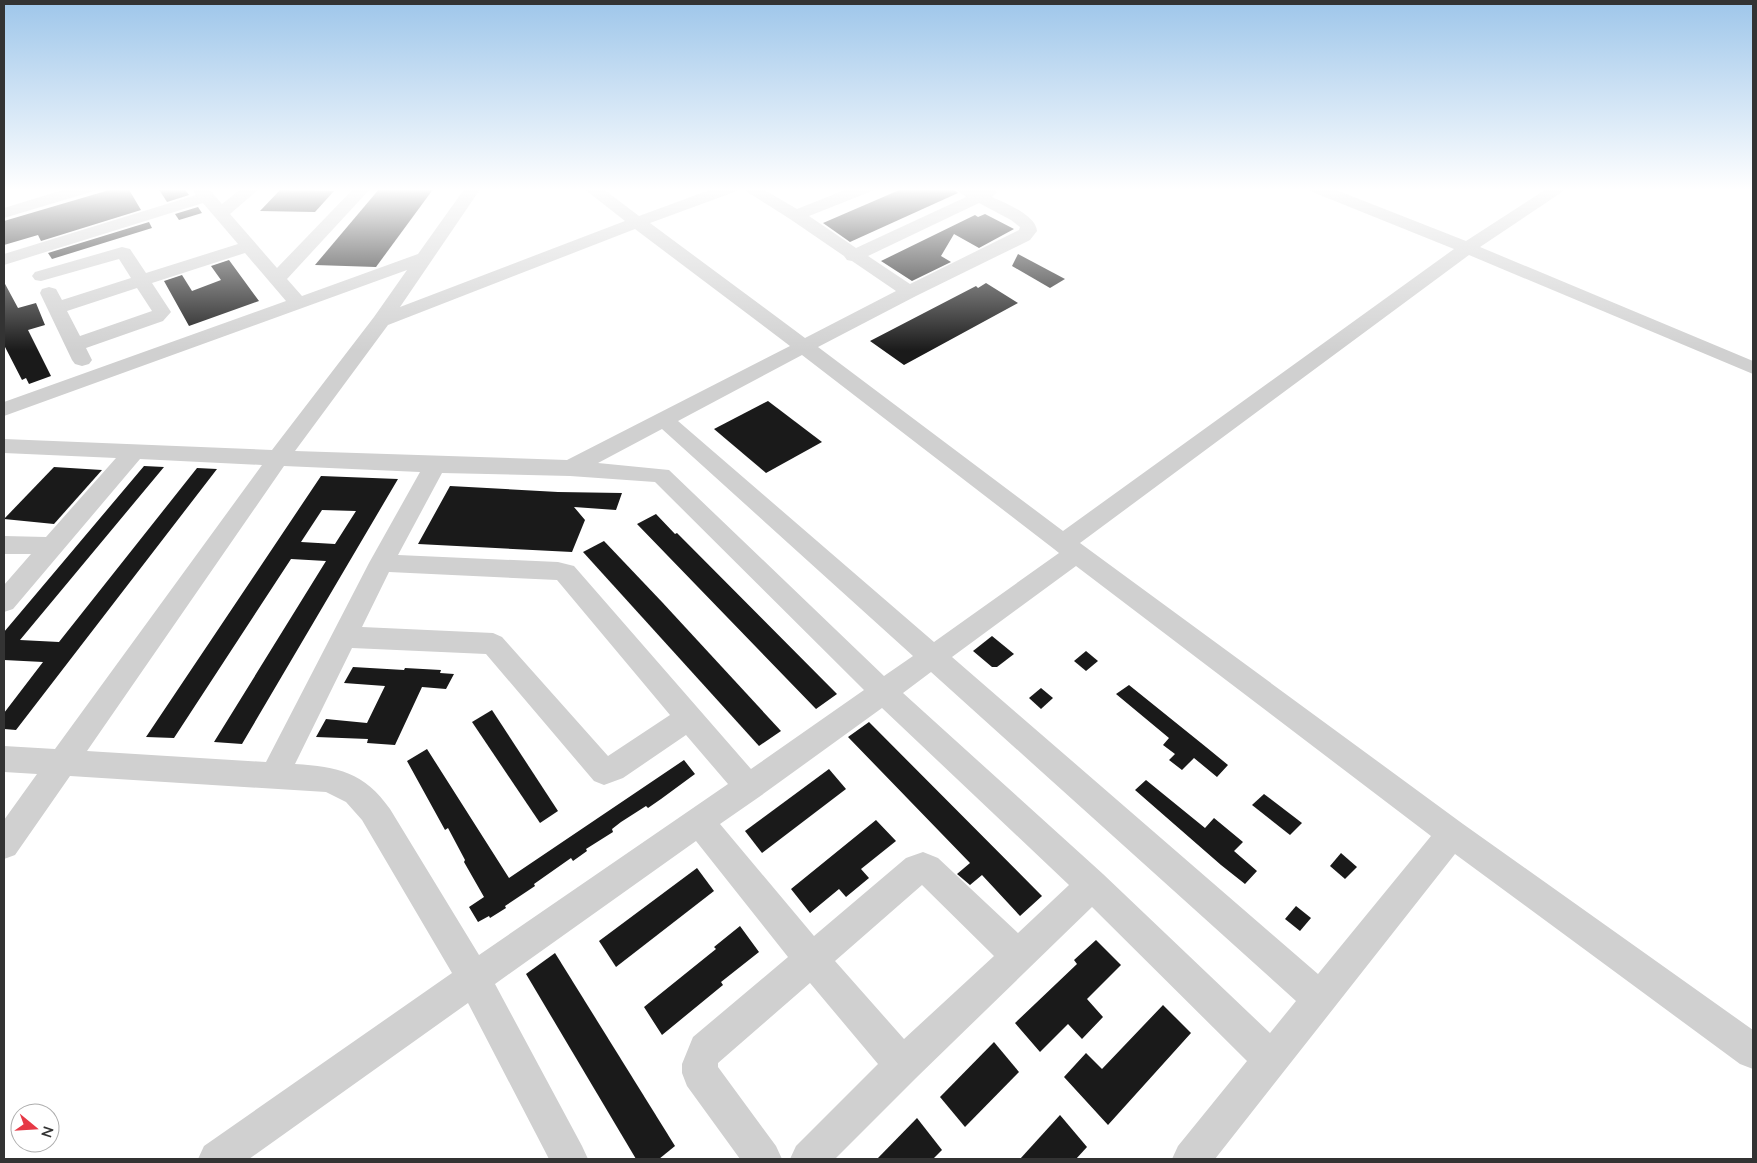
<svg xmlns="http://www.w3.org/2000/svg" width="1757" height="1163" font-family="Lato,sans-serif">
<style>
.building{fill:#1a1a1a;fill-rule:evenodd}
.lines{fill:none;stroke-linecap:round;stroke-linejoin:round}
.minor{fill:#d0d0d0;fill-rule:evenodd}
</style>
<rect width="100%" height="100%" fill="#fff"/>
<g class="building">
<polygon points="116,188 128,188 141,210 41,241 38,235 4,245 4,221"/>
<polygon points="158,188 184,188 189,195 167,202"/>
<polygon points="380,188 434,188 376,267 315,265"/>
<polygon points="904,188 952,188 958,193 850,242 823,223"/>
<polygon points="280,190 334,191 315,212 260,211"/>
<polygon points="198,207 202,213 179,220 175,214"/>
<polygon points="985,214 1014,229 979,248 954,234 941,256 951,262 912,281 881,261 975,215 978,217"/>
<polygon points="149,222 152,228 52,259 48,253"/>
<polygon points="1018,254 1065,279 1050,288 1012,266"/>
<polygon points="229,260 259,301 189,326 164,281 182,275 192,291 221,280 211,266"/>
<polygon points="4,282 18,308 36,303 45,325 28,330 51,376 29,384 26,378 22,380 4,345"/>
<polygon points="986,283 1018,303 904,365 870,341 976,286 978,288"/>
<polygon points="768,401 822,442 766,473 714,429"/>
<polygon points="144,466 164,467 20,640 59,642 197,468 217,469 16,730 4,729 4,713 43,662 4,660 4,632"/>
<polygon points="54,467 102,470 54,524 4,519"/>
<path d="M 321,476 L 398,479 L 242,744 L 214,742 L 326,561 L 291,559 L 174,738 L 146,737 ZM 322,510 L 356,511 L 335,544 L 301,542 Z"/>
<polygon points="450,486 558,492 622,493 616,510 574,507 585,520 572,552 418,544"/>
<polygon points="656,514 675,534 677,533 837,694 816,709 637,524"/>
<polygon points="604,541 662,602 781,731 759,746 583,552"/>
<polygon points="992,636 1014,654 997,667 992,667 973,651"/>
<polygon points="1086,651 1098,661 1086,671 1074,661"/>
<polygon points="353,667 404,670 405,668 441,670 440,673 454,674 446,689 422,687 395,745 367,743 368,739 316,737 326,719 367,723 385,686 344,683"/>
<polygon points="1129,685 1206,747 1228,765 1217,777 1194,758 1182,770 1169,760 1175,754 1163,745 1169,738 1116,694"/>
<polygon points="1041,688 1053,698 1041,709 1029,698"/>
<polygon points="492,710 558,811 540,823 472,722"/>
<polygon points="869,722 1042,896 1020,916 982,875 970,885 957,874 970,863 848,737"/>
<polygon points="427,749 509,878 684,760 695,774 661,799 648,808 646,806 621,822 612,829 613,832 586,849 587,851 573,861 571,858 534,884 535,886 505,906 506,908 490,918 489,916 478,922 469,907 484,897 464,862 465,860 448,828 445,830 407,761"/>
<polygon points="829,769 846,789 762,853 745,831"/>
<polygon points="1146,780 1205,828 1214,818 1243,842 1234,851 1257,871 1245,884 1221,865 1135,790"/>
<polygon points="1264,794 1302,823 1290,835 1252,805"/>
<polygon points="876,820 896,841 861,869 869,878 846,897 839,889 810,913 791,889"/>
<polygon points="1341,853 1357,867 1345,879 1330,866"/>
<polygon points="697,868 714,891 616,967 599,941"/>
<polygon points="1296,906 1311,918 1300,931 1285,919"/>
<polygon points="740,926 759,952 721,982 723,985 662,1035 644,1007 716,949 714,947"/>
<polygon points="1096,940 1121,965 1087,999 1103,1017 1082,1039 1068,1024 1040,1052 1015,1023 1077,964 1074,960"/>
<polygon points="555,953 675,1146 659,1159 636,1159 526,974"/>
<polygon points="1163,1005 1191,1033 1108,1125 1064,1077 1086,1053 1102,1069"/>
<polygon points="994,1042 1019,1072 965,1127 940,1097"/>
<polygon points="1060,1115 1087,1147 1076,1159 1020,1159"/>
<polygon points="917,1118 942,1150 933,1159 877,1159"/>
</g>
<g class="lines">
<g class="minor">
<polygon points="69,188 96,188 94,191 4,218 4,208"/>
<path d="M 191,188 L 208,188 L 222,204 L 242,188 L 260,188 L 230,214 L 277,268 L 354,188 L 371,188 L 287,279 L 302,296 L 418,254 L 465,188 L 481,188 L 400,307 L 625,221 L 583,188 L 602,188 L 639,216 L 715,188 L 739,188 L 737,191 L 650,223 L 805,338 L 896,291 L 852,261 L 847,260 L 844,256 L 790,219 L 741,188 L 761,188 L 797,209 L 850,188 L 874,188 L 872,191 L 809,216 L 856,248 L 966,197 L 954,188 L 975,188 L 979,190 L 995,189 L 997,192 L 992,197 C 1005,203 1036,215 1037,231 L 1030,240 L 916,296 L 818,347 L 1063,531 L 1454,249 L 1310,191 L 1308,188 L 1331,188 L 1466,241 L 1548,188 L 1568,188 L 1480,247 L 1753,361 L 1753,374 L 1469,255 L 1080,543 L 1463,824 L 1753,1030 L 1753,1069 L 1740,1064 L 1455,854 L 1215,1159 L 1172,1159 L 1178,1146 L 1247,1061 L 1092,907 L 916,1078 L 835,1159 L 790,1159 L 796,1146 L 878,1064 L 810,983 L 718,1063 L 718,1067 L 776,1146 L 782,1159 L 740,1159 L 687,1086 L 682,1073 L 682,1064 L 693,1037 L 788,957 L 696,841 L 495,984 L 582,1146 L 588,1159 L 549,1159 L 468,1003 L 249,1159 L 198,1159 L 204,1146 L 452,973 L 362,820 L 346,802 L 326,792 L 70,776 L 15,855 L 4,859 L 4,820 L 37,774 L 4,772 L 4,746 L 55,749 L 262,465 L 140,459 L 13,609 L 4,612 L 4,585 L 31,554 L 4,554 L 4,536 L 46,537 L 116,458 L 4,453 L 4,439 L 272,450 L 374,317 L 407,270 L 4,416 L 4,402 L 286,301 L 245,253 L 152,283 L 171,312 L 163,321 L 86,348 L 92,360 L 89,364 L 82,366 L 75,364 L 72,360 L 40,293 L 42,289 L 49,287 L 56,289 L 62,300 L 131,278 L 119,259 L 41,281 L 35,280 L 32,276 L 35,272 L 122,247 L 130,249 L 146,273 L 238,244 L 203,203 L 4,265 L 4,254 L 196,195 ZM 979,203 L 1011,220 L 1020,227 L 1019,230 L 910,284 L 868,256 ZM 635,229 L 790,346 L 567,460 L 295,451 L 388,325 ZM 137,288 L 152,311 L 80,336 L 67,311 ZM 802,355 L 1054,549 L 1059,553 L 934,642 L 678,421 ZM 662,429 L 913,656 L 884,676 L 669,470 L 598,463 ZM 284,466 L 420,472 L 369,563 L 266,762 L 87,751 ZM 442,473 L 570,476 L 655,482 L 864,690 L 751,769 L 574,566 L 558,562 L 398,555 ZM 1076,566 L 1431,836 L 1318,974 L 952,657 ZM 389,572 L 557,580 L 670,715 L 608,756 L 502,637 L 493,633 L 362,627 ZM 352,648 L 486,654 L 594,781 L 604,785 L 623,778 L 686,735 L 728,784 L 479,955 L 390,809 C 364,772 338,767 295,764 ZM 931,672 L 1296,1001 L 1270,1033 L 1103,874 L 903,693 ZM 882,708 L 1069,885 L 1018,933 L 938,858 L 923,852 L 906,858 L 814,936 L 720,824 L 759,797 ZM 922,885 L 994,956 L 904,1039 L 835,961 Z"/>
</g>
</g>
<linearGradient id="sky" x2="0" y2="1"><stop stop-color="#9ec6ea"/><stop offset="0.54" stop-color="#fff"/><stop offset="1" stop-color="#fff" stop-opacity="0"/></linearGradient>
<rect width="1757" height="351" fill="url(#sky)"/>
<rect width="1757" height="1163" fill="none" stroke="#333333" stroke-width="10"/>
<g transform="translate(35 1128) rotate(108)"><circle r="24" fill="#ffffff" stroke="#adadad"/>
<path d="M0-4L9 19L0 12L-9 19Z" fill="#e63946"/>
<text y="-8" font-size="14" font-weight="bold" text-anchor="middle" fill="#333333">N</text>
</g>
</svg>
